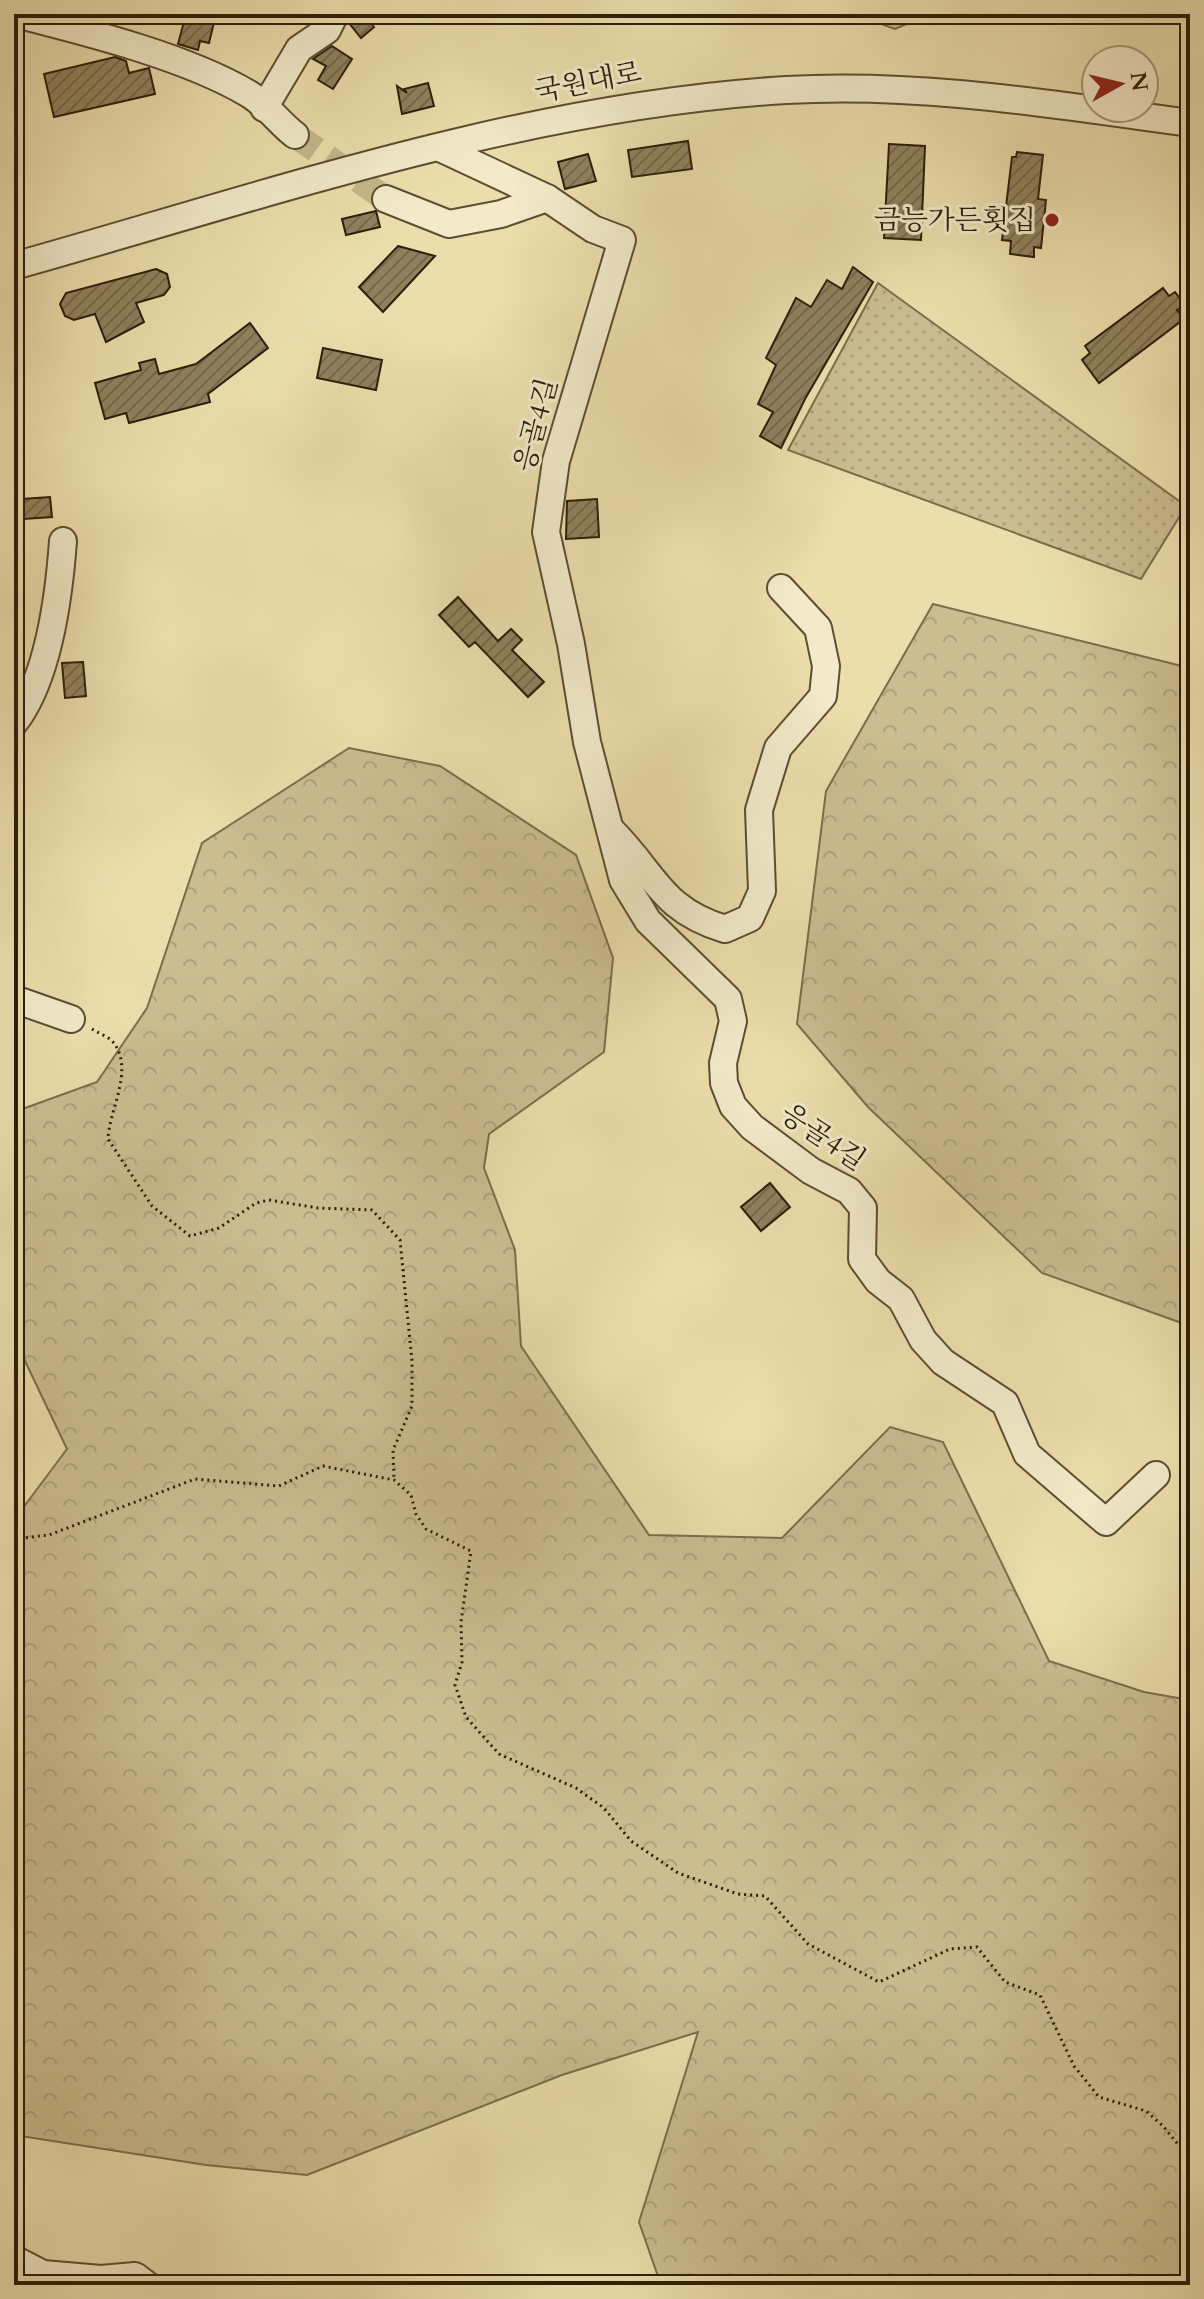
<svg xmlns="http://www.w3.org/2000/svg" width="1204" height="2299" font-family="Cardo,'Noto Serif KR',serif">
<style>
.grass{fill:url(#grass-dots);stroke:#7c6d4c;stroke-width:2}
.forest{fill:url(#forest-crowns);stroke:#7c6d4c;stroke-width:2}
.building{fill:url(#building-hatch);stroke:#2e1d08;stroke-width:2}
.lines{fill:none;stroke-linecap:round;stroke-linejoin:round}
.minor-tunnel{stroke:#c5b78b;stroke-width:26;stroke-dasharray:26 13;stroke-linecap:butt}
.minor-casing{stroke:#5d4d31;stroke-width:30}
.path{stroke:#2e1d08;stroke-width:3;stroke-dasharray:2 4;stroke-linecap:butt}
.minor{stroke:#f2eac9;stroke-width:26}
.poi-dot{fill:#8f2418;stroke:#f2eac9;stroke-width:3}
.labels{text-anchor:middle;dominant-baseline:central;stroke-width:6;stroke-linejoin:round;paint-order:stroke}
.street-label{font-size:28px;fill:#2e1d08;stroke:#f2eac9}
.poi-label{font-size:28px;fill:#2e1d08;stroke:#f2eac9;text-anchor:end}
</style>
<defs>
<pattern id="grass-dots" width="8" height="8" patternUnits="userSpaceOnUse" patternTransform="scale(2)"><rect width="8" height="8" fill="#cbbd90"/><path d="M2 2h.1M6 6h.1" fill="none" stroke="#afa27b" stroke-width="1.8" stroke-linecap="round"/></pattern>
<pattern id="forest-crowns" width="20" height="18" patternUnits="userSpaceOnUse" patternTransform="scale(2)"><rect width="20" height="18" fill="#cbbd90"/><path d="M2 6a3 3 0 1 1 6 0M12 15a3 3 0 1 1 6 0" fill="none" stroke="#afa27b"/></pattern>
<pattern id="building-hatch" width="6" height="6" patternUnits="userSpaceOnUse" patternTransform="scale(2)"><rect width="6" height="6" fill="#90815d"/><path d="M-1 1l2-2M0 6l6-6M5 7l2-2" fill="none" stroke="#76694b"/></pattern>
</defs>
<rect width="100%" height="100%" fill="#ebdeac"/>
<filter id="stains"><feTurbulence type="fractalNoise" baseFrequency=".0025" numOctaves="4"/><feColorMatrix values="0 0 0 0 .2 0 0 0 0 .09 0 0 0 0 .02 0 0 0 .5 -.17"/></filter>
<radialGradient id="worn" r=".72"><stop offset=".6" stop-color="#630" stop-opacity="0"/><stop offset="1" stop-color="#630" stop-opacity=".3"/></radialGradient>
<polygon class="grass" points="878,283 1186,506 1141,579 788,450"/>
<g class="forest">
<polygon points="853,14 931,14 895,29"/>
<polygon points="933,604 1190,668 1190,1326 1042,1273 868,1107 797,1024 826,791"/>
<polygon points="349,748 440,766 576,855 613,958 604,1052 489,1134 484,1168 515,1250 521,1346 649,1535 782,1538 890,1427 943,1442 1049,1661 1144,1692 1190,1700 1190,2285 661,2285 639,2222 698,2032 562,2075 307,2175 206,2165 14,2135 14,1520 67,1449 14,1338 14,1112 97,1082 147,1008 202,843"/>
</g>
<g class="building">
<polygon points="186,14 215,18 209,43 200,41 198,50 178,44"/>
<polygon points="351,14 364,14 374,27 361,38 349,23"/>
<polygon points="332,46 352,59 333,89 318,80 326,66 313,59"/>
<polygon points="115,57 126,61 129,73 149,68 155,94 54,117 44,74"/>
<polygon points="428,83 434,106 402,114 397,86 407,93 404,89"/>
<polygon points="688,141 692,169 632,177 628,150"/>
<polygon points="889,144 925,146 921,240 884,238"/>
<polygon points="1017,152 1043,155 1038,199 1046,200 1041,248 1034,247 1034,257 1010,254 1011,241 1002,240 1012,157 1016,157"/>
<polygon points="588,154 596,181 565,189 558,162"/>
<polygon points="376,211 380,227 346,235 342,219"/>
<polygon points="398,246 435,256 383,312 359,287"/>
<polygon points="853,267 873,282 805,399 781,448 760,436 773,412 758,404 776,365 766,358 796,298 811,307 827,280 842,289"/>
<polygon points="156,269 167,274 170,287 164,295 136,303 144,322 106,342 95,314 74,320 65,316 60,304 66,293"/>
<polygon points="1163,288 1169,296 1175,292 1185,305 1177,310 1184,319 1099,383 1082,360 1090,353 1085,346"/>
<polygon points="250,323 268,348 208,394 210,402 129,423 126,413 105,419 95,383 141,370 139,363 155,359 159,374 196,364"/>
<polygon points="323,348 382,360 376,390 317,378"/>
<polygon points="50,497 52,517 24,519 22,499"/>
<polygon points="597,499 599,537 566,539 567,501"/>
<polygon points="458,597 498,641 511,629 522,640 512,650 544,682 528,697 475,642 469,647 439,615"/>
<polygon points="83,662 86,696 65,698 62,663"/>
<polygon points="770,1183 790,1207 761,1231 741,1207"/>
</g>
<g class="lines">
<polyline class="minor-tunnel" points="295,135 386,199"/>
<defs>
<g id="minor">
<path d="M 16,14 C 87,32 187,57 249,94 C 266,104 279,123 295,135"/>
<polyline points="264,108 299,49 327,30 335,14"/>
<polyline points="440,148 547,198 593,229 622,240 556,461 546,532 571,644 587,742 623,880 648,921 728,999 733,1021 723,1063 724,1083 733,1106 752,1127 811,1171 849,1191 863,1208 862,1259 878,1281 901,1299 923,1340 943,1362 1005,1403 1027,1454 1106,1522 1156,1475"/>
<polyline points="386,199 449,224 501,214 547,198"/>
<path d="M 14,266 C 267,195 522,106 786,90 C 921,82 1057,105 1190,123"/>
<path d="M 14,723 C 48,680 59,596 63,541"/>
<path d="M 612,831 C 655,874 661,910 725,929 L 750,918 L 762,891 L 759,810 L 778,748 L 823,696 L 826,666 L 818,628 L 781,588"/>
<polyline points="14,999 71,1019"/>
<polyline points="14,2259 43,2274 101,2279 135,2276 147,2285"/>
</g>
</defs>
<use href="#minor" class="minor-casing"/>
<g class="path">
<path d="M 92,1029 C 98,1033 109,1037 113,1042 C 135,1069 109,1110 108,1139 L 152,1206 L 190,1236 L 219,1228 L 256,1203 L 269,1200 L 318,1208 L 372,1210 L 400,1240 L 412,1361 L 412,1406 L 393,1450 L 394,1480"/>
<polyline points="14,1539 49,1535 195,1479 279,1486 323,1466 394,1480 411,1495 416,1514 426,1529 471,1551 461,1622 462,1662 455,1685 466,1717 499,1754 576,1788 604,1808 631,1841 678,1873 738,1894 765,1896 808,1944 879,1982 950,1949 977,1947 1005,1982 1040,1995 1074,2066 1099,2097 1146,2111 1163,2126 1190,2159"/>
</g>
<use href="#minor" class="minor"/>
</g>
<circle class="poi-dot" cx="1052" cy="220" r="8"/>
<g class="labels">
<g class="street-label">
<text transform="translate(588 82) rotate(-11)">국원대로</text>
<text transform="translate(536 425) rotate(-75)">응골4길</text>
<text transform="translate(823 1137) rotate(34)">응골4길</text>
</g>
<g class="poi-label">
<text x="1036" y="220">금능가든횟집</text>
</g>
</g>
<rect width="1204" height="2299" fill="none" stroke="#ebdeac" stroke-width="48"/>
<rect x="16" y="16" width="1172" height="2267" fill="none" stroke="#2e1d08" stroke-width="4"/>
<rect x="24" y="24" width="1156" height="2251" fill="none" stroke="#2e1d08" stroke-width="2"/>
<g transform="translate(1120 84) rotate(82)"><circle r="38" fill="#f2eac9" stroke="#a4987c" stroke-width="2"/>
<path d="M0-6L14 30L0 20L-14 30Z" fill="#8f2418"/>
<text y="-12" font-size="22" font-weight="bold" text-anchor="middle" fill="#2e1d08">N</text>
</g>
<rect width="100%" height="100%" filter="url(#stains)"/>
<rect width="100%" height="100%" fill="url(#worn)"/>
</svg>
